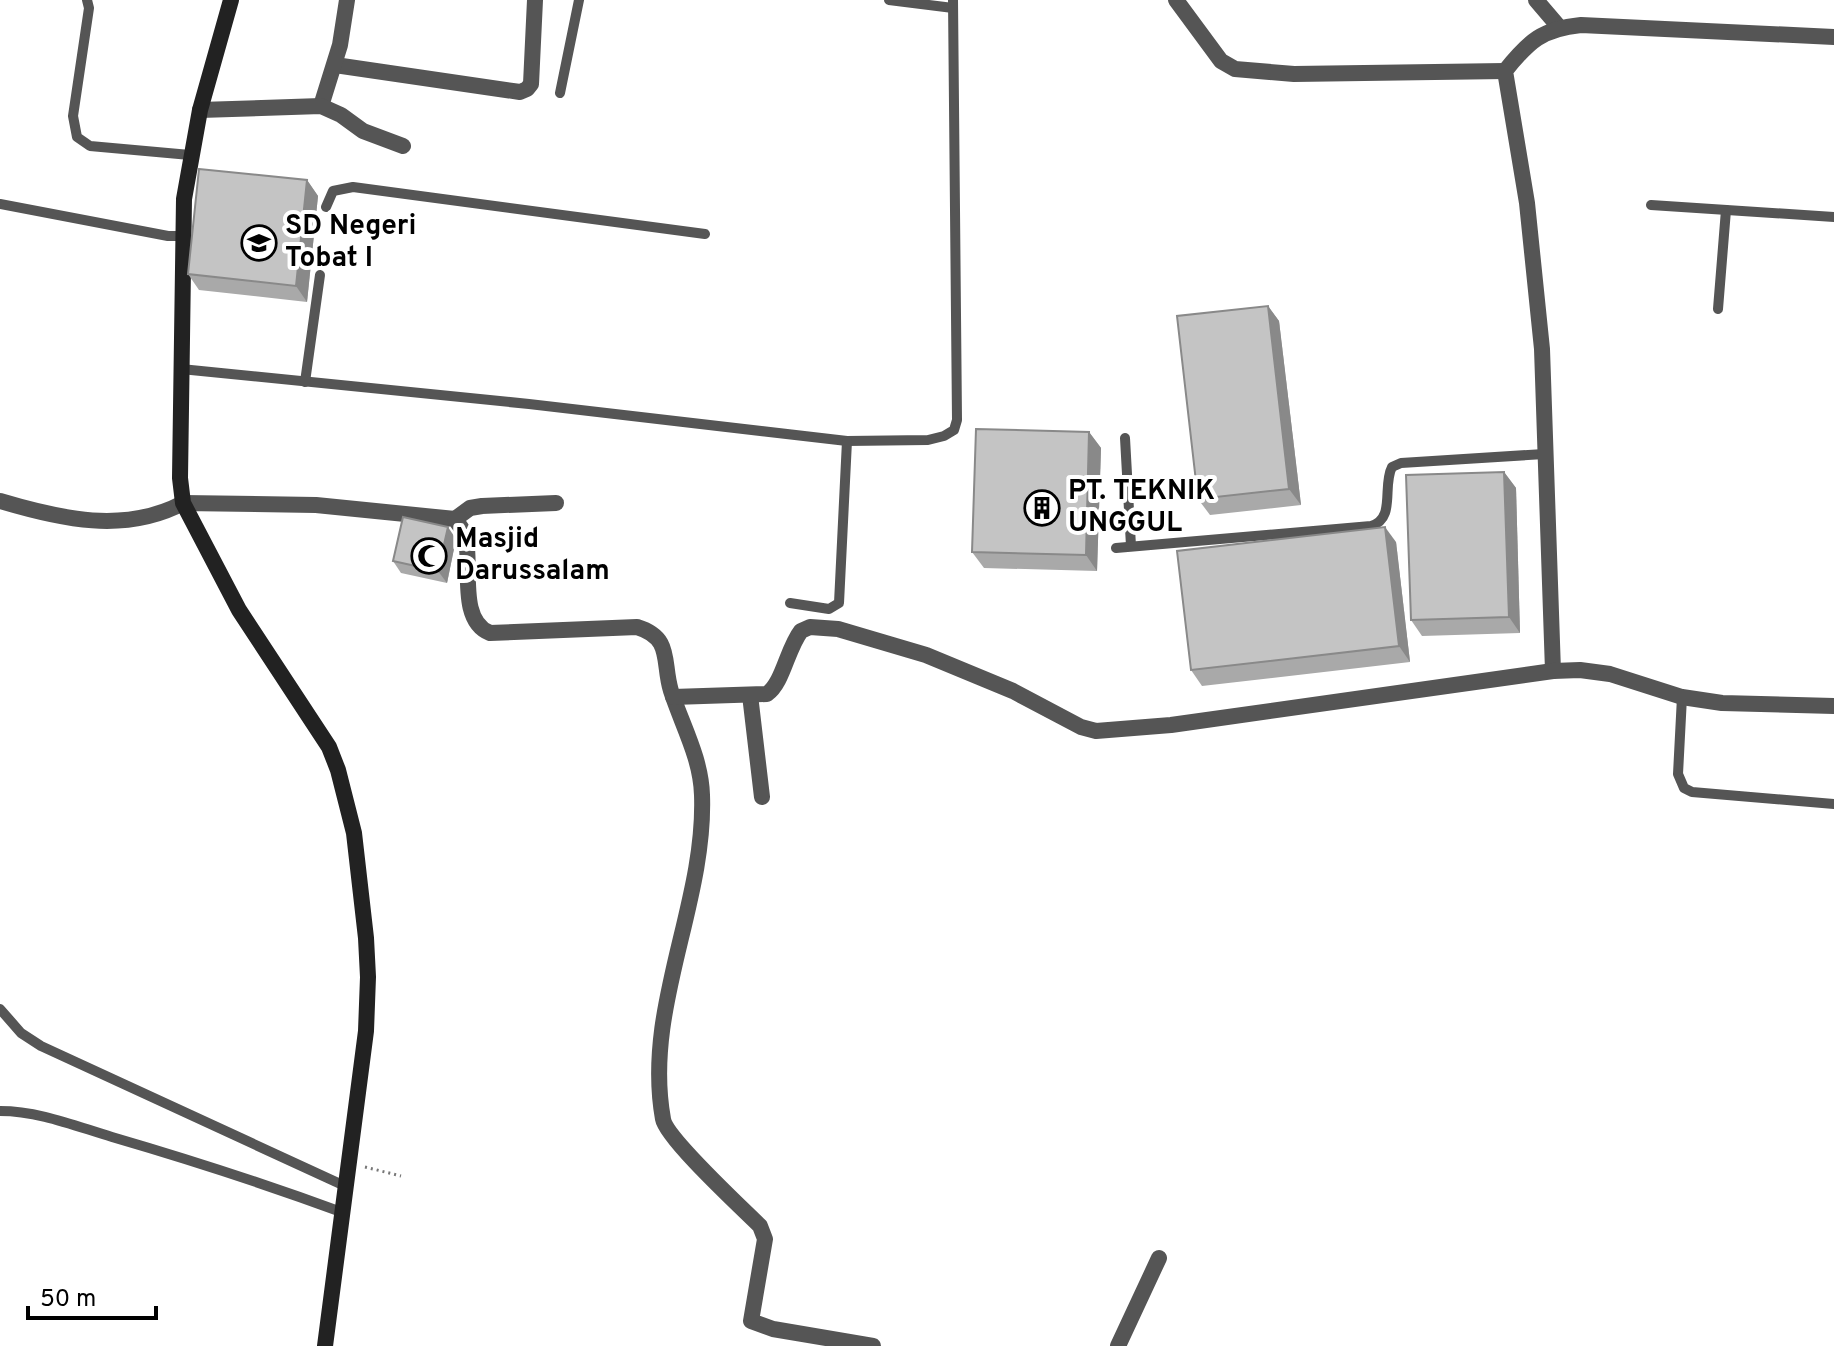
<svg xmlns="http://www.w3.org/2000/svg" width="1834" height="1346" font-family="Overpass,sans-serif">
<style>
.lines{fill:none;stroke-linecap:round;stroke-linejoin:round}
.path{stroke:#777;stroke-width:3;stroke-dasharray:2 4;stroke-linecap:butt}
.lane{stroke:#555;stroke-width:10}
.street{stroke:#555;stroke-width:16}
.secondary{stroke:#222;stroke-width:16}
.wall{fill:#a9a9a9}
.shaded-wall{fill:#898989}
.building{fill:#c4c4c4;stroke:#898989;stroke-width:2}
.labels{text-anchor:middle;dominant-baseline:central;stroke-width:8;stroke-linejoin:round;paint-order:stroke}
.poi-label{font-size:28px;font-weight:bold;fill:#000;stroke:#fff;text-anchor:start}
</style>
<rect width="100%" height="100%" fill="#fff"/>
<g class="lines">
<polyline class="path" points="365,1167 401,1176"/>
<g class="lane">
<polyline points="87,0 89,8 73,116 77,137 90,146 190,155"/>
<polyline points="889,0 953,8"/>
<polyline points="560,93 579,0"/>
<polyline points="0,204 168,236 182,236"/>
<polyline points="1651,205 1834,217"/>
<polyline points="326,207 333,191 353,187 705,234"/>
<polyline points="1718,309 1726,210"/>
<polyline points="181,369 529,404 847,441 928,440 944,436 954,430 957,420 953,0"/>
<polyline points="305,382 320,275"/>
<polyline points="1125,438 1131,546"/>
<path d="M 1116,548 L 1371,526 C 1396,519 1382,486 1392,467 L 1401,463 L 1544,454"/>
<polyline points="790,603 829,609 839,603 847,441"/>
<polyline points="1682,697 1678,774 1684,788 1692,792 1834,804"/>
<polyline points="0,1009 21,1033 41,1046 347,1187"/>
<path d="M 0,1111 C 39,1111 75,1126 112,1137 C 191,1160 268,1185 344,1213"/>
</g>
<g class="street">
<polyline points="1176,0 1221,61 1235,69 1294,74 1505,71"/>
<polyline points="1536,0 1559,27"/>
<polyline points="335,65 520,92 527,89 531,84 535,0"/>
<polyline points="321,106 340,45 347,0"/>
<polyline points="200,110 321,106 341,115 363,131 403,146"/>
<path d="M 0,501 C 60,519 125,534 183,503 L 316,505 L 455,519 C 458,524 463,529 465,535 C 473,562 457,620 490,633 L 637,627 C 673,638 662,662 671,691 C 682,725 701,758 702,795 C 706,904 643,1009 663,1119 C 666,1138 742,1208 760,1226 L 765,1239 L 751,1321 L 773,1329 L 873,1346"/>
<polyline points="455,519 470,508 482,506 556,503"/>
<path d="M 1553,671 L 1542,349 L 1527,203 L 1505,71 C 1529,41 1542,29 1581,25 L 1834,37"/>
<polyline points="750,695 762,797"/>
<path d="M 673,697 L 767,694 C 783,683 787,649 801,631 L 810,627 L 838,629 L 926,655 L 1013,691 L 1081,727 L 1096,731 L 1171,725 L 1553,671 L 1580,670 L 1610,674 L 1682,697 L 1722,703 L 1834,706"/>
<polyline points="1118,1346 1159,1258"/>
</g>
<polyline class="secondary" points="231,0 200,110 184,199 180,478 183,503 239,610 329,747 338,770 354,833 366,938 368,977 366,1031 325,1346"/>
</g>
<g class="wall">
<polygon points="307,180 318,196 307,302 199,290 188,274"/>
<polygon points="1268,306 1279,321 1301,505 1210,515 1198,499"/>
<polygon points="1089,432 1101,448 1097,571 984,568 972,552"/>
<polygon points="1504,472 1516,488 1520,633 1422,636 1411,620"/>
<polygon points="456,539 447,583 401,573 393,561"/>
<polygon points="1396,542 1410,662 1202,686 1191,670"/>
</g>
<g class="shaded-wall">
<polygon points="307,180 318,196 307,302 296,286"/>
<polygon points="1268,306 1279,321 1301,505 1289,489"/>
<polygon points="1089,432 1101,448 1097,571 1086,555"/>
<polygon points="1504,472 1516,488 1520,633 1509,617"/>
<polygon points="448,527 456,539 447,583 438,571"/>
<polygon points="1385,527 1396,542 1410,662 1399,646"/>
</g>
<g class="building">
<polygon points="199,169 307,180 296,286 188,274"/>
<polygon points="1268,306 1289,489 1198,499 1177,316"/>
<polygon points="976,429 1089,432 1086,555 972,552"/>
<polygon points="1504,472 1509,617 1411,620 1406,475"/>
<polygon points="403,517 448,527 438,571 393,561"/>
<polygon points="1385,527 1399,646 1191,670 1177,551"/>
</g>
<defs>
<symbol id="school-ring" viewBox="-11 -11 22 22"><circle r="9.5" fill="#fff" stroke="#000" stroke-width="1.5"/><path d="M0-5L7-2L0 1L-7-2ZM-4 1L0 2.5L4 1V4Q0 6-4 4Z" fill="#000"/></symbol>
<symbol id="building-ring" viewBox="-11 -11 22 22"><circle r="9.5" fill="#fff" stroke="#000" stroke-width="1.5"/><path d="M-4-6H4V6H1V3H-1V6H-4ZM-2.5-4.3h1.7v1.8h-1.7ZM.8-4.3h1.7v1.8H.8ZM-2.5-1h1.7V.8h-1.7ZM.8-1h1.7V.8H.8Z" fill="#000"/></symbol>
<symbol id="mosque-ring" viewBox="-11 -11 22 22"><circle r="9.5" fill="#fff" stroke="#000" stroke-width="1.5"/><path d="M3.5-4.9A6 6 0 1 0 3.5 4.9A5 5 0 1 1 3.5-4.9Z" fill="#000"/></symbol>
</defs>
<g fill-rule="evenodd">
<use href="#school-ring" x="239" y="223" width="40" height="40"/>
<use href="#building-ring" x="1022" y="488" width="40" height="40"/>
<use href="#mosque-ring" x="409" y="536" width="40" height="40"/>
</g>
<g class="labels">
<g class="poi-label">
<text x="285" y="227">SD Negeri<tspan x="285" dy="32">Tobat I</tspan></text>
<text x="1068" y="492">PT. TEKNIK<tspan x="1068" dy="32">UNGGUL</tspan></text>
<text x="455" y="540">Masjid<tspan x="455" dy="32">Darussalam</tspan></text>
</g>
</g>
<path d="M28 1306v12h128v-12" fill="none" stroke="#000000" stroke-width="4"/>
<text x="40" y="1306" font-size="24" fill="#000000" stroke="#ffffff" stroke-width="6" paint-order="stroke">50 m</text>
</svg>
